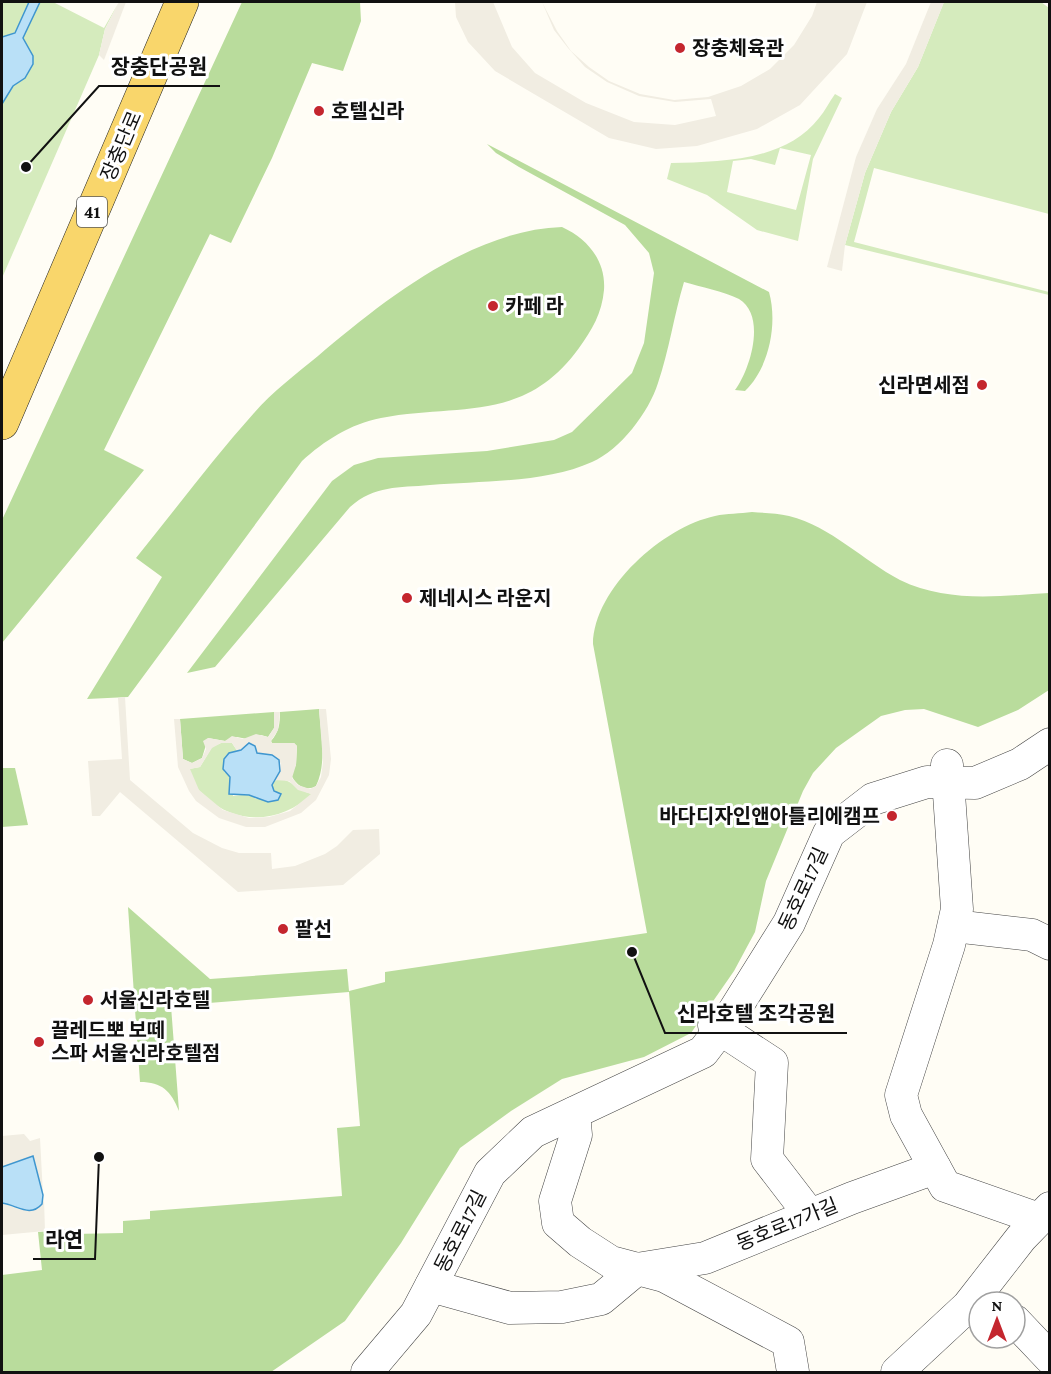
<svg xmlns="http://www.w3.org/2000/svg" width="1051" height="1374" font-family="'Crimson Pro','Noto Sans KR',serif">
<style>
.green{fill:#d5ebbd;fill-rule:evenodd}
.forest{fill:#b9dc9c}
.plaza{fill:#f1ede2;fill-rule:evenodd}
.water{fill:#b9e0f7;stroke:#3f96cf;stroke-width:1.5}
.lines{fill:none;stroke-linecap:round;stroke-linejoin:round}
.minor-casing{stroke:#444;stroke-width:33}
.primary-casing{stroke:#222;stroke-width:34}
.minor{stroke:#fff;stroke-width:32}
.primary{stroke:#f9d66b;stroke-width:33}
.poi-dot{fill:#c4262e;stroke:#fff;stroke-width:2}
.labels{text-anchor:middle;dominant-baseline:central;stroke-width:6;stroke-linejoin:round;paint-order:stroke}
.shield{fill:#fff;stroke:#585858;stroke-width:1.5}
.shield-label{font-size:18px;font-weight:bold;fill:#111}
.poi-label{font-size:20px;font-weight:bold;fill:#111;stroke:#fff;text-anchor:start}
.street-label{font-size:20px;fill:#111;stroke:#fff}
.leader{fill:none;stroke:#111;stroke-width:2}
.callout-dot{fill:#111;stroke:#fff;stroke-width:2}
.callout-label{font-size:21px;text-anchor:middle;font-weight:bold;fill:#111;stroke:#fff;stroke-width:6;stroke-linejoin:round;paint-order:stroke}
</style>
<rect width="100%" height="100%" fill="#fffdf5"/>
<g class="green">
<polygon points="2,2 53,2 104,28 119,2 105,29 99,55 2,278"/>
<polygon points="944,2 1041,2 1049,8 1049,214 874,168 854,242 1049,292 1049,295 845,245 865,173 891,112 918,67"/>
<path d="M 835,94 L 842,98 L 813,159 L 798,241 L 757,230 L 707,195 L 667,179 L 671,163 C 721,162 786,161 819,118 C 825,111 829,102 835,94 ZM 780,148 L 811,155 L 796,210 L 727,192 L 733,161 L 751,159 L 775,165 Z"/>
<path d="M 221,743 L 232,743 L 238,752 L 226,755 L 224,772 L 229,774 L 233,796 L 249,794 L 256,799 L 276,792 L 272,789 L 273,782 C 287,773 297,791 312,794 C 282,823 236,826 206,797 C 197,789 190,781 189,769 L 200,767 L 212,747 Z"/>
</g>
<g class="forest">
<polygon points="242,2 360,2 361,21 343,71 312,63 272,158 231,243 210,234 104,450 144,470 2,643 2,520"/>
<path d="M 487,144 L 769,292 C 778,324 769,368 745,391 L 735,390 C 750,370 767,316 739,299 C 723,291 701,287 684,282 C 674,315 669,351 658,383 C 649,412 620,450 592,462 C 546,483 480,481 430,485 C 398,488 375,485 350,507 L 215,667 L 187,673 L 332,481 L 354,465 L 378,458 L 487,451 L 554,440 L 572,432 L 632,373 L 644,343 L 654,273 L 649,253 L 625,225 L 519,167 L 496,153 Z"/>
<path d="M 562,227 C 588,239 606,261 604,290 C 602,313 592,330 579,348 C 524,424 459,403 381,418 C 350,424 324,441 302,461 L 128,697 L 87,699 L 162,577 L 136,558 C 175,510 212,460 254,413 C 272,392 296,374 318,356 C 384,300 472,230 562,227 Z"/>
<path d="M 752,512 C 764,513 777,513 789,516 C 832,527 862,560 900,580 C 947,603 999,596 1049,593 L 1049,690 L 1018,710 L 978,727 L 924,709 L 905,710 L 881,716 L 836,748 L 813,773 L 803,791 L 766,881 L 755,932 L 734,971 L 691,1033 L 644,1057 L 562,1079 L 511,1111 L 460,1148 L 401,1243 L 345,1321 L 271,1372 L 2,1372 L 2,1275 L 42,1270 L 38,1232 L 72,1229 L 73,1234 L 123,1233 L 123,1221 L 150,1219 L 150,1211 L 342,1196 L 337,1128 L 360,1126 L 349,992 L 171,1006 L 179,1111 C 171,1091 162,1082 140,1082 L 128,907 L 210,979 L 347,969 L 349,991 L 385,982 L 385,972 L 647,933 L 593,644 C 594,588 663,527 715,516 C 727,513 740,514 752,512 Z"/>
<path d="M 319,709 C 321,735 327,763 316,786 C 306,792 295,785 291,774 L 296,765 L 297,746 L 294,743 L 272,743 L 271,741 C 279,732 280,724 280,712 Z"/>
<polygon points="274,712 274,728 268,737 261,735 247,739 237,737 225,741 208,738 202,758 192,763 183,759 180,719"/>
<polygon points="2,768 15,768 28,825 2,827"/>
</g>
<g class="plaza">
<polygon points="119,2 126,2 104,60 99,55 105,29"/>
<polygon points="455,2 493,2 512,47 535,73 586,103 634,122 675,125 716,116 711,99 675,102 639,96 607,82 585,67 568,48 554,30 542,2 557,31 571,51 589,67 609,81 640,94 674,100 708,97 741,86 770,69 794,45 812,16 817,2 867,2 847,54 800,105 757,129 697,146 656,149 609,138 495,71 468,42 456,17"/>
<polygon points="931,2 944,2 918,67 891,112 865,173 845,245 842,271 827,267 856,157 877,109 906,64"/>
<polygon points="125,697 130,780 193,833 222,848 239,853 271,853 272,869 295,866 325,854 337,846 353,830 379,829 380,854 343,885 238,892 120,792 100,816 92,816 88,761 122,759 118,698"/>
<path d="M 319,709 L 326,709 L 331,759 L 329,775 L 316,800 L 301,813 L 265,827 L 246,827 L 219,818 L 196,801 L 189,791 L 178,767 L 174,719 L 180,719 L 183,759 L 192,763 L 202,758 L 206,749 L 203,741 L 208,738 L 225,741 L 232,736 L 243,739 L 256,734 L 268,737 L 274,728 L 274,712 L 280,712 L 278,730 L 271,741 L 272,743 L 294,743 L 297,746 L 296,765 L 292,778 L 298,785 L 310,789 L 316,786 L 321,777 L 323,762 ZM 221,743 L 232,743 L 238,752 L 263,753 L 281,763 L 280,771 L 274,780 L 289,781 L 298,790 L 311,794 L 290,811 L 269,817 L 249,818 L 223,810 L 199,790 L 190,769 L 200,767 L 212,748 Z"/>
<polygon points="24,1134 30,1141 40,1138 43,1195 33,1156 2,1167 2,1136"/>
<polygon points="44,1200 45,1231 2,1235 2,1203 22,1210 42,1204"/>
</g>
<g class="water">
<polygon points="29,2 40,2 23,38 33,56 33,64 25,78 13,86 2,104 2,37 15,33"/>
<polygon points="249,743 255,746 257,753 272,755 279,760 280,771 272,785 274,791 281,794 278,800 268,802 249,795 229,794 230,777 223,769 224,759 229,753 241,750"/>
<path d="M 33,1156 L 43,1195 L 42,1204 C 30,1218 17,1205 2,1203 L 2,1167 Z"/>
</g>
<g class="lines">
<defs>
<g id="minor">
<polyline points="947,765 957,909 949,945 901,1095 906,1115 945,1186 1039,1219"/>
<polyline points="954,926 1032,935 1050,944"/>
<polyline points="714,1025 772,1063 767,1159 810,1215"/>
<polyline points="574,1113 576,1135 555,1201 558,1223 580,1242 611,1262 664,1276 788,1342 793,1372"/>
<polyline points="431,1286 510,1308 562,1307 601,1299 637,1269 705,1258 852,1198 935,1168"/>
<polyline points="1015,1321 1050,1358"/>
<polyline points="367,1372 416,1314 490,1173 533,1132 703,1052 732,1014 789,923 829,833 873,799 927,782 975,783 1020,764 1050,744"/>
<polyline points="897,1372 968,1306 1021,1238 1050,1208"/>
</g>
<polyline id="primary" points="2,423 182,2"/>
</defs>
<use href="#minor" class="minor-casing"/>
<use href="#primary" class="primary-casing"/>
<use href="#minor" class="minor"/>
<use href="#primary" class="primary"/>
</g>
<g class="poi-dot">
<circle cx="680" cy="48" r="6"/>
<circle cx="319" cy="111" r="6"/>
<circle cx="493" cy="306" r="6"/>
<circle cx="982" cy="385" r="6"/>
<circle cx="407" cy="598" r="6"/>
<circle cx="892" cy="816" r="6"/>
<circle cx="283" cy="929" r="6"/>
<circle cx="88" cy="1000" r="6"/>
<circle cx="39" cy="1042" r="6"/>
</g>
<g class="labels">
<rect class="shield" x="77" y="197" width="30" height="30" rx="4.5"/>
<g class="shield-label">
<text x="92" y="212">41</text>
</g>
<g class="poi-label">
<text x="692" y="48">장충체육관</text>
<text x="331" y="111">호텔신라</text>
<text x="505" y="306">카페 라</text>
<text x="970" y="385" text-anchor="end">신라면세점</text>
<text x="419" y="598">제네시스 라운지</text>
<text x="880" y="816" text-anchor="end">바다디자인앤아틀리에캠프</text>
<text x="295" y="929">팔선</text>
<text x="100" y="1000">서울신라호텔</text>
<text x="51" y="1030">끌레드뽀 보떼<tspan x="51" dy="23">스파 서울신라호텔점</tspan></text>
</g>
<g class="street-label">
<text transform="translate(121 146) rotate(-67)">장충단로</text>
<text transform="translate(803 889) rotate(-65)">동호로17길</text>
<text transform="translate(787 1224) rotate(-22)">동호로17가길</text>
<text transform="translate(460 1231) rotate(-63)">동호로17길</text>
</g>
</g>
<path class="leader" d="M26 167L99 86H220M632 952L665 1033H847M99 1157L95 1259H33"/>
<g class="callout-dot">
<circle cx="26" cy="167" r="6"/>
<circle cx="632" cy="952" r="6"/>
<circle cx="99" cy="1157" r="6"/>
</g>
<g class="callout-label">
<text x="159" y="74">장충단공원</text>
<text x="756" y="1021">신라호텔 조각공원</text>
<text x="64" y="1247">라연</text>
</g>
<rect width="1051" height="1374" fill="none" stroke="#111111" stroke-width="6"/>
<g transform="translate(997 1320)"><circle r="28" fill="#ffffff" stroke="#a0a0a0" stroke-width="1.5"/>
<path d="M0-4.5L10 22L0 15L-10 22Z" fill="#c4262e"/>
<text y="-9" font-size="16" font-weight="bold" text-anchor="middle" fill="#111111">N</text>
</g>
</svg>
